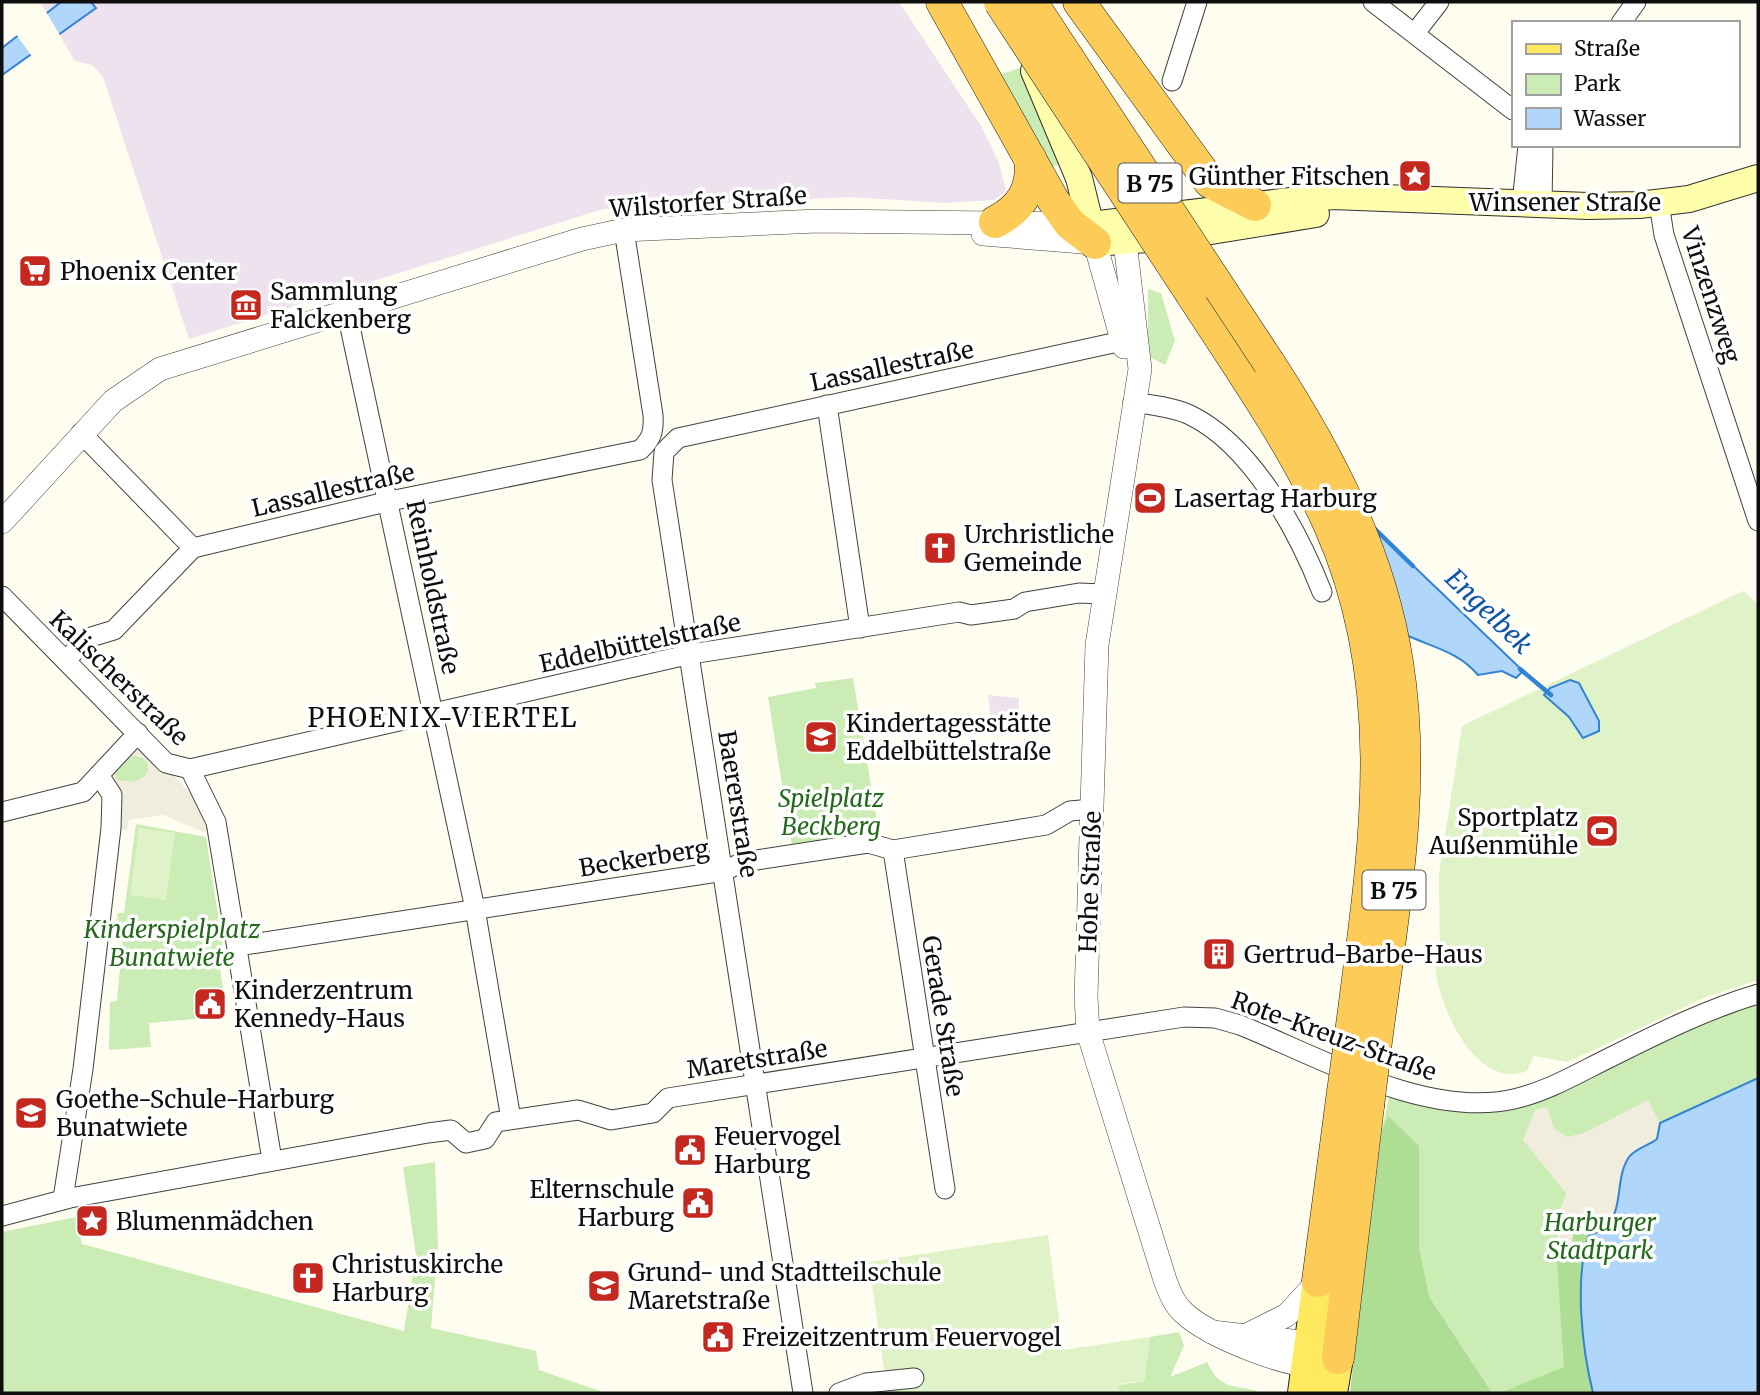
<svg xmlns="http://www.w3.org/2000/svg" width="1760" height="1395" font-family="Merriweather,serif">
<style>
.industrial{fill:#ede2ed}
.green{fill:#ccecb6}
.forest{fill:#aedd94}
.pitch{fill:#dff2c8}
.plaza{fill:#f0eddd;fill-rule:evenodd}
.water{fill:#b0d6f9;stroke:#3383d4;stroke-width:2}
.pier{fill:#fffdef}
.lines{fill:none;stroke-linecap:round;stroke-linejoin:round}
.stream{stroke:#3383d4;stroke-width:4.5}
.minor-casing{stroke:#414141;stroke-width:21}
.tertiary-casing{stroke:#414141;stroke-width:24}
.secondary-casing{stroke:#303030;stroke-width:28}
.primary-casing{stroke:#1f1f1f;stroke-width:32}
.trunk-casing{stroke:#1f1f1f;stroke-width:33}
.minor{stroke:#fff;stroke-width:19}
.tertiary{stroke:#fff;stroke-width:23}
.secondary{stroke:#fffeaa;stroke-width:26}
.primary{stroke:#ffe95f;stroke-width:30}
.trunk{stroke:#fdcc58;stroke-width:32}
.trunk-bridge-casing{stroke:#1f1f1f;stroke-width:33;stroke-linecap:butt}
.trunk-bridge{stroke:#fdcc58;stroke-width:32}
.labels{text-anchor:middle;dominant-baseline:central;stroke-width:7;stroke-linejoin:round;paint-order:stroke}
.shield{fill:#fff;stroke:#565656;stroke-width:2}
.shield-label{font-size:23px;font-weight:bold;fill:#0e0e0e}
.poi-label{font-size:24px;fill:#0e0e0e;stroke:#fff;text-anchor:start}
.street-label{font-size:24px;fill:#0e0e0e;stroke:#fff}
.park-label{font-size:24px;font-style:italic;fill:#23691a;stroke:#fff}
.water-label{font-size:26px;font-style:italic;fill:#1055a6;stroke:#fff}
.neighbourhood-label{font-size:26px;letter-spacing:2px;fill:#0e0e0e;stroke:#fff}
</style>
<rect width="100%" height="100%" fill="#fffdef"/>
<g class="industrial">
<polygon points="46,2 899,2 981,126 999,163 1006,191 994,200 946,203 850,197 603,209 189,339 103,77 92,65 75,61 41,4"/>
<polygon points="988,695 1019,698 1019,735 993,735"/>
</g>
<g class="green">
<polygon points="1022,67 1061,164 1048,168 999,75"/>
<polygon points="1148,289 1161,293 1175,341 1165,365 1148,356"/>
<polygon points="853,678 879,833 792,846 768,697 816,688 815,683"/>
<path d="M 135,755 L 147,760 L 149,771 C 142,782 127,786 116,780 L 114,770 L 129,756 Z"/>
<polygon points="136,824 206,837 225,961 219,962 223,989 202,990 204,1018 149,1023 151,1047 109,1050 110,1002 117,1001 123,936 115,934 118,913 124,913"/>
<polygon points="1758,994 1758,1393 1350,1393 1382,1130 1391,1087 1494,1102"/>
<polygon points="435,1162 438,1244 431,1328 536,1351 539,1370 606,1393 2,1393 2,1232 76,1217 82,1244 404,1331 416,1255 403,1167"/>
<path d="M 1179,1332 L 1184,1346 L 1170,1377 L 1207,1362 C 1221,1393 1237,1383 1262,1393 L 1119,1393 L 1118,1385 L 1144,1381 L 1150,1337 Z"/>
</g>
<g class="forest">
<polygon points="1388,1116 1419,1146 1419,1248 1429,1297 1492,1393 1350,1393 1382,1130"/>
<polygon points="1555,1232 1560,1245 1573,1233 1589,1235 1582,1256 1581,1272 1593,1393 1500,1393 1564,1367"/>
</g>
<g class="pitch">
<path d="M 1743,591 L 1758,604 L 1758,980 L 1706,997 L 1568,1062 L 1534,1056 L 1527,1071 C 1475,1091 1438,1005 1435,965 L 1440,964 L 1439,874 L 1462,726 Z"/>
<polygon points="139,828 175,833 166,900 130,895"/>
<polygon points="1048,1235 1063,1350 1150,1337 1144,1381 1118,1384 1119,1393 866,1393 887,1390 869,1262"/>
</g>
<g class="plaza">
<path d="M 136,748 L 149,749 L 193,796 L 212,829 L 204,832 L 163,815 L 129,820 L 127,831 L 120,829 L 113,769 ZM 140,755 L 149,765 L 146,776 L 133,782 L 116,780 L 114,770 L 129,756 Z"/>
<polygon points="1648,1100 1660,1123 1659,1134 1653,1143 1633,1153 1624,1169 1615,1216 1599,1232 1589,1235 1573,1233 1572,1247 1560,1246 1555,1232 1554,1211 1555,1213 1562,1206 1566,1193 1523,1140 1535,1110 1547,1107 1554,1128 1567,1137 1584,1133"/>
</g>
<g class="water">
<polygon points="61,2 91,2 96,8 2,75 2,48"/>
<path d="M 1375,529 L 1523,671 L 1516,678 L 1502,671 L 1478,675 C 1458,651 1431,647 1404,634 Z"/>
<polygon points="1570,680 1579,683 1599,721 1599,731 1583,738 1569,717 1544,695 1550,688"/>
<path d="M 1758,1078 L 1758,1393 L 1593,1393 C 1582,1349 1574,1278 1589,1235 C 1630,1225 1611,1183 1629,1157 C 1636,1148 1648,1146 1657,1139 L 1660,1123 Z"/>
</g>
<polygon class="pier" points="45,10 61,37 33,58 16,34"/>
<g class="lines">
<g class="stream">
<polyline points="1374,528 1413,566"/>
<polyline points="1520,669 1551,695"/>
</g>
<defs>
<g id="minor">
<polyline points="1373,2 1513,110"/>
<polyline points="1621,23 1636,2"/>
<polyline points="1415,33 1439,2"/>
<polyline points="1172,81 1197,2"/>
<polyline points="1659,203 1664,235 1758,521"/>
<polyline points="1522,204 1528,145"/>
<polyline points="1542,205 1543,145"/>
<polyline points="347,313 475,909 511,1119"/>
<path d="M 1133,402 C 1151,405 1173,407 1190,415 C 1252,445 1298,531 1322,592"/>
<polyline points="827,405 860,628"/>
<polyline points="81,433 193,548"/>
<polyline points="2,596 166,763 190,769 691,654 959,612 971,615 1014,609 1025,602 1079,593 1103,594"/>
<path d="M 65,660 L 91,637 L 114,630 L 193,548 L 390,501 L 640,450 C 652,439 654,431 653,415 L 624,230"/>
<polyline points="190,769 216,822 272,1160"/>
<polyline points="2,812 83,792 138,733"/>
<polyline points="893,850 945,1189"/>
<polyline points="238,946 724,871 743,862 868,843 893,850 1046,825 1070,811 1092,809"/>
<polyline points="63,1199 83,1069 111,828 112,795 99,775"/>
<path d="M 2,1216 L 70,1198 L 428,1133 L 451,1130 L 466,1143 L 485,1139 L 496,1122 L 578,1110 L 611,1120 L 653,1113 L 668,1098 L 1184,1017 L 1215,1018 L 1240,1025 C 1319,1057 1428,1119 1514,1099 C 1549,1091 1580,1072 1611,1057 C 1659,1033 1707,1009 1758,994"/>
<polyline points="803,1393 662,480 664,452 678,438 1136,338"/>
<polyline points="839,1393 866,1383 914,1378"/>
</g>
<g id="tertiary">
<polyline points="983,234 1095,243 1124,347"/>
<path d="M 1125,242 L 1140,369 L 1097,645 L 1086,997 L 1088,1032 L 1165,1280 C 1170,1293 1174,1304 1184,1313 C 1208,1336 1290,1369 1322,1366"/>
<polyline points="2,522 113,401 160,369 582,239 624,230 817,221 1081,224"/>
<polyline points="1212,1332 1310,1343 1325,1348"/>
<polyline points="1249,1334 1287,1315 1318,1281"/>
</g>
<g id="secondary">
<polyline points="1034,71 1079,178 1095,243 1174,237 1316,214"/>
<polyline points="1091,225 1332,196 1588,206 1639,205 1689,199 1758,178"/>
</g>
<g id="primary">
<polyline points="1303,1393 1318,1281"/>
<polyline points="1332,1393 1338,1358"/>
</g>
<g id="trunk">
<polyline points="942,2 1053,200 1070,224 1095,243"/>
<polyline points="1079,2 1210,182 1255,205"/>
<path d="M 995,222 C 1022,208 1034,188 1030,158"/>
<path d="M 1191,293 C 1240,369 1293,443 1330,526 C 1406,697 1371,871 1349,1049"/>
<path d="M 1269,363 C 1329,455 1380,553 1397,662 C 1418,792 1390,928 1374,1057"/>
<polyline points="1318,1281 1343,1092"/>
<polyline points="1338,1358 1368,1106"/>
</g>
</defs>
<use href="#minor" class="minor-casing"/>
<use href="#tertiary" class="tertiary-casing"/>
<use href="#secondary" class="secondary-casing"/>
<use href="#primary" class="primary-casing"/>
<use href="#trunk" class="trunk-casing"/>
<use href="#minor" class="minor"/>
<use href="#tertiary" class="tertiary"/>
<use href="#secondary" class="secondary"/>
<use href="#primary" class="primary"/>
<use href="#trunk" class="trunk"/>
<defs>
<g id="trunk-bridge">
<polyline points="1000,2 1191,293"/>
<polyline points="1031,2 1269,363"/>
<polyline points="1343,1092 1349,1049"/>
<polyline points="1368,1106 1374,1057"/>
</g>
</defs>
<use href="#trunk-bridge" class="trunk-bridge-casing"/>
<use href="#trunk-bridge" class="trunk-bridge"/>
</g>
<defs>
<symbol id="sight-square" viewBox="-11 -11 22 22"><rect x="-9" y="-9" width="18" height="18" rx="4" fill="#c5281e" stroke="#fff"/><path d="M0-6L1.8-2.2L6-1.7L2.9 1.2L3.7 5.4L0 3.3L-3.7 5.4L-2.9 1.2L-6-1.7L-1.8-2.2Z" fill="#fff"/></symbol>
<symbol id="supermarket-square" viewBox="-11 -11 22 22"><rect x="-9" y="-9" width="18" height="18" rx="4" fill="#c5281e" stroke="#fff"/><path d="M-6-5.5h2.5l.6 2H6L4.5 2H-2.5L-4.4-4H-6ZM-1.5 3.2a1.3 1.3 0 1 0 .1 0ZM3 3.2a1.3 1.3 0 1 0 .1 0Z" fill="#fff"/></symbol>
<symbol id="museum-square" viewBox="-11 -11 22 22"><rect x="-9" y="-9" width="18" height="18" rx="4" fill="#c5281e" stroke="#fff"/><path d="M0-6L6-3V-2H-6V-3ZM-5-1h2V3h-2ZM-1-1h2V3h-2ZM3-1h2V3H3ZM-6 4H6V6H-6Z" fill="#fff"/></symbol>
<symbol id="stadium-square" viewBox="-11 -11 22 22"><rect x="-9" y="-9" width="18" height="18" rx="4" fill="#c5281e" stroke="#fff"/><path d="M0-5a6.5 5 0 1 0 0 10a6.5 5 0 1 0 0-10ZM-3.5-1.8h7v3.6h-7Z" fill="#fff"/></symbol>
<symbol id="church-square" viewBox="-11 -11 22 22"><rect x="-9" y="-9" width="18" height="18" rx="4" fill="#c5281e" stroke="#fff"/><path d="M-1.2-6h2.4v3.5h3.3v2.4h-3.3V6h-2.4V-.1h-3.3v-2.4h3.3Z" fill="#fff"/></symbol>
<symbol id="school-square" viewBox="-11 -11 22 22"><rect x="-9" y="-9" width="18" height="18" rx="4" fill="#c5281e" stroke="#fff"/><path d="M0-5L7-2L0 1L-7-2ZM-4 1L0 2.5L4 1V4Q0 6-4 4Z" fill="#fff"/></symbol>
<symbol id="building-square" viewBox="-11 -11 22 22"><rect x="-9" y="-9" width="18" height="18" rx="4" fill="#c5281e" stroke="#fff"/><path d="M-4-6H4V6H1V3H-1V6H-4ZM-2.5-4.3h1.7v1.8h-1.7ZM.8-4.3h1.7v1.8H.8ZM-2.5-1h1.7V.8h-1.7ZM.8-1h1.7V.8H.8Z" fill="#fff"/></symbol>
<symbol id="civic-square" viewBox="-11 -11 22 22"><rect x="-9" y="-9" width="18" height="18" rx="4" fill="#c5281e" stroke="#fff"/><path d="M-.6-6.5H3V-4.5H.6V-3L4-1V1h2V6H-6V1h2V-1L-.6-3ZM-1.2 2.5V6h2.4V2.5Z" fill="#fff"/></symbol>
</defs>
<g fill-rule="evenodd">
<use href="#sight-square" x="1396" y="157" width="38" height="38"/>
<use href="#supermarket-square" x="16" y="252" width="38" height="38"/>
<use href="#museum-square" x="227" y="286" width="38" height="38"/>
<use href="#stadium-square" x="1131" y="479" width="38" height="38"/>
<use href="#church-square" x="921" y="529" width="38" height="38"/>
<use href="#school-square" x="802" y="718" width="38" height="38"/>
<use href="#stadium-square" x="1583" y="812" width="38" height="38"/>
<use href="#building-square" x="1200" y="935" width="38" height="38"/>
<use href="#civic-square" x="191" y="985" width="38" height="38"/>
<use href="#school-square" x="12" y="1094" width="38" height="38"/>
<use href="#civic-square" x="671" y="1131" width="38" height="38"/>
<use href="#civic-square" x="679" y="1184" width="38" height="38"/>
<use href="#sight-square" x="73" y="1202" width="38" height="38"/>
<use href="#church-square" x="289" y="1259" width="38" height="38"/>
<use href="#school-square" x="585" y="1267" width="38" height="38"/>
<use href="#civic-square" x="699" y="1318" width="38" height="38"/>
</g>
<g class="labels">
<g class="shield">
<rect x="1118.5" y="163.5" width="63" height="39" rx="5"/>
<rect x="1362.5" y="870.5" width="63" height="39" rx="5"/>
</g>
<g class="shield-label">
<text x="1150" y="183">B 75</text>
<text x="1394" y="890">B 75</text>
</g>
<g class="poi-label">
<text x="1390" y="176" text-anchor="end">Günther Fitschen</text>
<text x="60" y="271">Phoenix Center</text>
<text x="270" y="291">Sammlung<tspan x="270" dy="28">Falckenberg</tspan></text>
<text x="1174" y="498">Lasertag Harburg</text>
<text x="964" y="534">Urchristliche<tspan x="964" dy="28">Gemeinde</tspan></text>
<text x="846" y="723">Kindertagesstätte<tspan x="846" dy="28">Eddelbüttelstraße</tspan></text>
<text x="1578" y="817" text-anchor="end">Sportplatz<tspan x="1578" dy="28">Außenmühle</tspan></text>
<text x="1244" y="954">Gertrud-Barbe-Haus</text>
<text x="234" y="990">Kinderzentrum<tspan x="234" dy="28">Kennedy-Haus</tspan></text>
<text x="56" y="1099">Goethe-Schule-Harburg<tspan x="56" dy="28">Bunatwiete</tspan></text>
<text x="714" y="1136">Feuervogel<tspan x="714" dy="28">Harburg</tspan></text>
<text x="674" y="1189" text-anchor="end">Elternschule<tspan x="674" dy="28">Harburg</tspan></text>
<text x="116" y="1221">Blumenmädchen</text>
<text x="332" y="1264">Christuskirche<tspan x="332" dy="28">Harburg</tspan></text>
<text x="628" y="1272">Grund‐ und Stadtteilschule<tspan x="628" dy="28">Maretstraße</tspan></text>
<text x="742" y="1337">Freizeitzentrum Feuervogel</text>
</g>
<g class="street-label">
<text transform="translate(708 202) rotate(-4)">Wilstorfer Straße</text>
<text x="1565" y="202">Winsener Straße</text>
<text transform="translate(1711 295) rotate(72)">Vinzenzweg</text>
<text transform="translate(892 366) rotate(-12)">Lassallestraße</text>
<text transform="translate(333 490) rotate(-13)">Lassallestraße</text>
<text transform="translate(433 587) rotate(78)">Reinholdstraße</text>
<text transform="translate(640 643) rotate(-12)">Eddelbüttelstraße</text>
<text transform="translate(119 678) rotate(44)">Kalischerstraße</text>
<text transform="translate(738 804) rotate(81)">Baererstraße</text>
<text transform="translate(644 858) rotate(-9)">Beckerberg</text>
<text transform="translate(1090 882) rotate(-88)">Hohe Straße</text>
<text transform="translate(943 1016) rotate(81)">Gerade Straße</text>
<text transform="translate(1334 1036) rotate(20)">Rote-Kreuz-Straße</text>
<text transform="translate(757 1059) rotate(-9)">Maretstraße</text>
</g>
<g class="park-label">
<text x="831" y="798">Spielplatz<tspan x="831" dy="28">Beckberg</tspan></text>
<text x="172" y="929">Kinderspielplatz<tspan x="172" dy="28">Bunatwiete</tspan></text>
<text x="1600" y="1222">Harburger<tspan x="1600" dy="28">Stadtpark</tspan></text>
</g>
<g class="water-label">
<text transform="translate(1489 611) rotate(44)">Engelbek</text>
</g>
<g class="neighbourhood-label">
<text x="443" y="717">PHOENIX-VIERTEL</text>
</g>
</g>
<rect width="1760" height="1395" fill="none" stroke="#0e0e0e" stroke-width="7"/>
<rect x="1512" y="21" width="228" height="126" fill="#ffffff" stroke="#9f9f9f" stroke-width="2"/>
<rect x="1526" y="44" width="35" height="10" fill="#ffe95f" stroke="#9f9f9f" stroke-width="2"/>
<text x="1574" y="56" font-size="21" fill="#0e0e0e">Straße</text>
<rect x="1526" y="74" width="35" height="21" fill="#ccecb6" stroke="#9f9f9f" stroke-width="2"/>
<text x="1574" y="91" font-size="21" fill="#0e0e0e">Park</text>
<rect x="1526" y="108" width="35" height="21" fill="#b0d6f9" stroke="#9f9f9f" stroke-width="2"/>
<text x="1574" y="126" font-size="21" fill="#0e0e0e">Wasser</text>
</svg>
